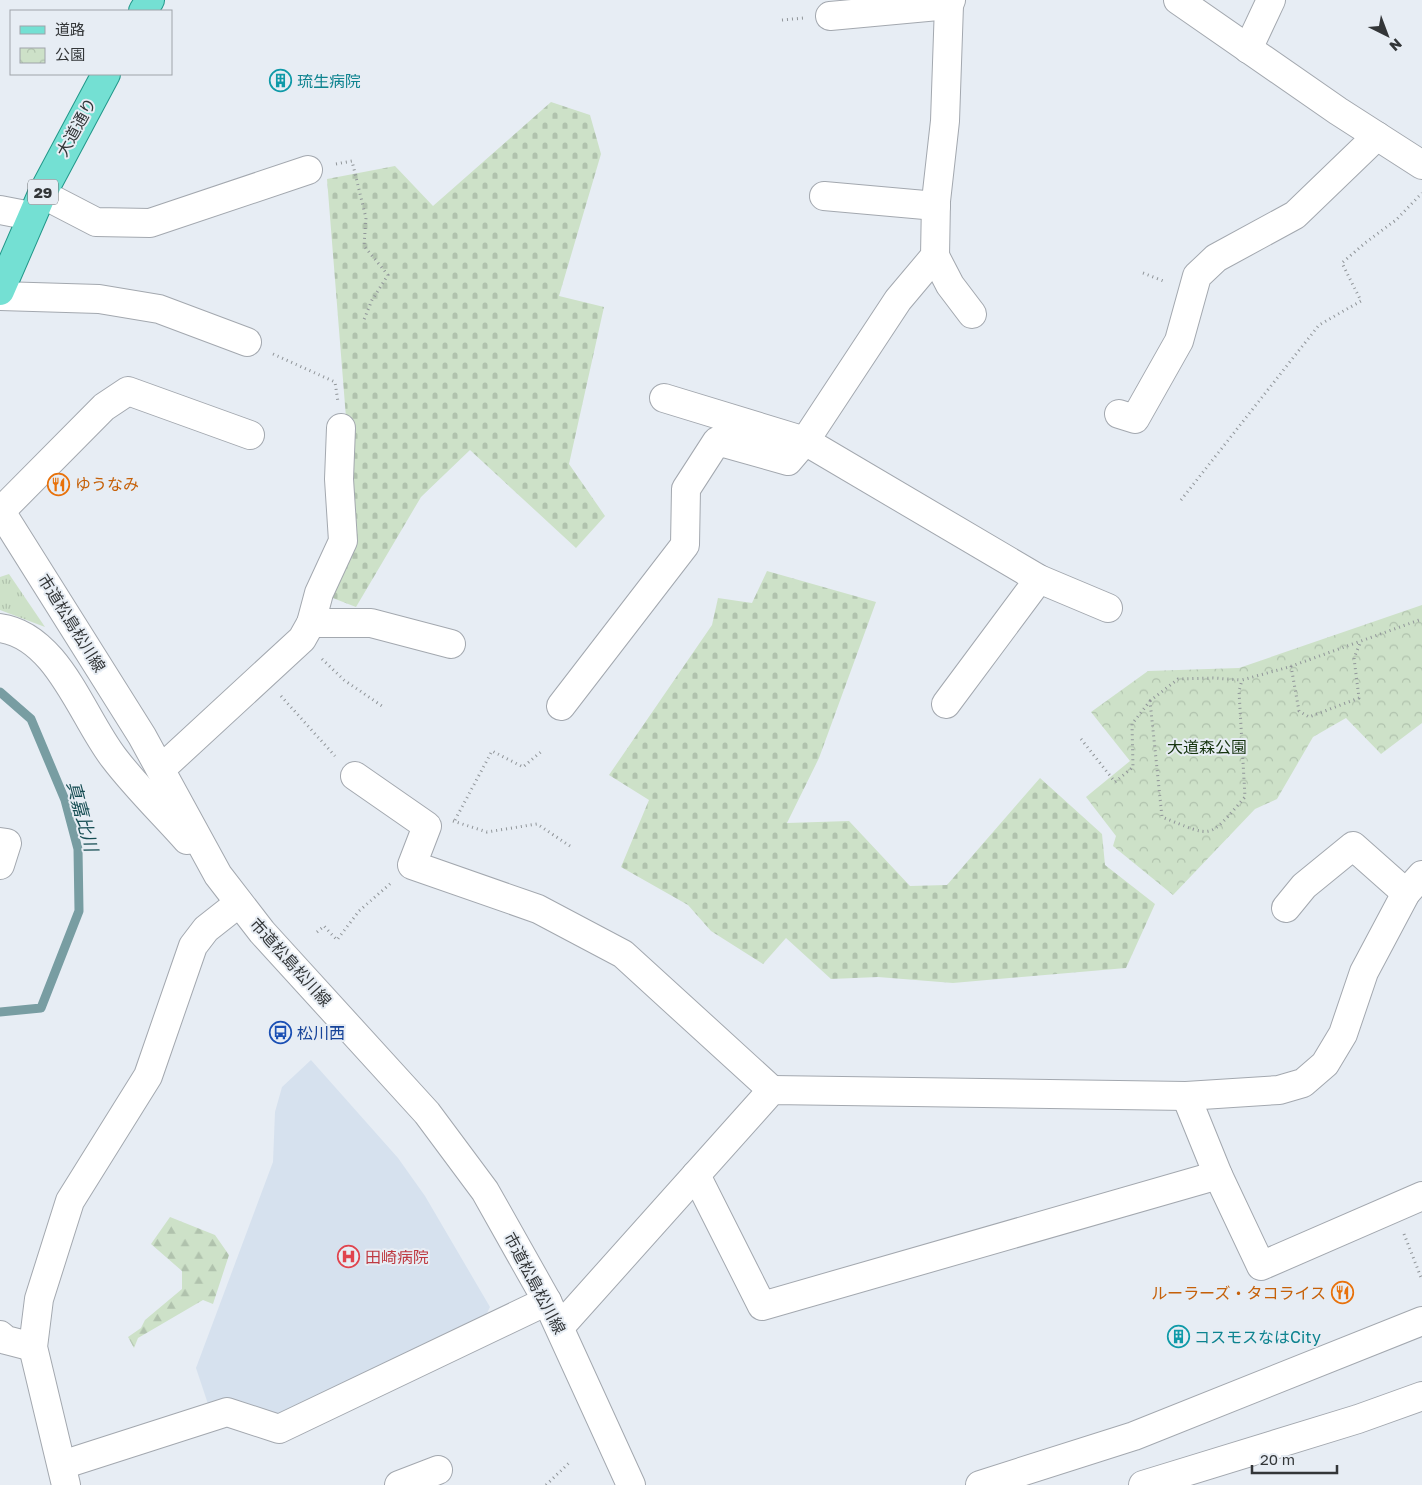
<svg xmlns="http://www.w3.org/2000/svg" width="1422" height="1485" font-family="'Golos Text','Noto Sans JP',sans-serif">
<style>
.built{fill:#d6e1ee}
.grass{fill:url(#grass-tufts)}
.forest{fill:url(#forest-firs)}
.cemetery{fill:url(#cemetery-stones)}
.park{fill:url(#park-crowns)}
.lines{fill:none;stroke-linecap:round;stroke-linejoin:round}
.stream{stroke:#789da2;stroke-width:9}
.minor-casing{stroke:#a3a8af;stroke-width:30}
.major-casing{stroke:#219789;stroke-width:30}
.path{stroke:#909599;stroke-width:3;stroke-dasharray:1 4;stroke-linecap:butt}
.minor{stroke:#fff;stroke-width:28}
.major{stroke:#74e0d3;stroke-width:28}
.labels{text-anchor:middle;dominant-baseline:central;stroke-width:4;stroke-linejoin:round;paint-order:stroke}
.shield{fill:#e7edf4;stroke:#696d70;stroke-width:1}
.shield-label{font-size:15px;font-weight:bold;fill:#333638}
.culture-label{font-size:16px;fill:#0d838f;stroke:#e7edf4;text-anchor:start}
.street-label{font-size:16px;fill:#333638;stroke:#e7edf4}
.food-label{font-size:16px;fill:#c56008;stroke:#e7edf4;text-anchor:start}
.park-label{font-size:16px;fill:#173510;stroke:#e7edf4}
.transit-label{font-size:16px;fill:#164399;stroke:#e7edf4;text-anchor:start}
.health-label{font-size:16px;fill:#be3a42;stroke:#e7edf4;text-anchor:start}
.water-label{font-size:18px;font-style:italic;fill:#164d53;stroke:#e7edf4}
</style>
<defs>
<pattern id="grass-tufts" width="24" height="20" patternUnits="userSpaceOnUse" patternTransform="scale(1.25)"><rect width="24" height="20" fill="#cde1c8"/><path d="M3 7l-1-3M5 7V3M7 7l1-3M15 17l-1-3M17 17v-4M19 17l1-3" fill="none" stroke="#b0c2ad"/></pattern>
<pattern id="forest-firs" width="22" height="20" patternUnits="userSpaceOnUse" patternTransform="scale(1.25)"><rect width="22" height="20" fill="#cde1c8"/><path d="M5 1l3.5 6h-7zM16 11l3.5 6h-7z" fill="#b0c2ad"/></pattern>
<pattern id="cemetery-stones" width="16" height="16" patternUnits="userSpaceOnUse" patternTransform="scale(1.25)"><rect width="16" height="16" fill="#cde1c8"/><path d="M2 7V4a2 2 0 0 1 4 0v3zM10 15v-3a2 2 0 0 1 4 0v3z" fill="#b0c2ad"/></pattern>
<pattern id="park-crowns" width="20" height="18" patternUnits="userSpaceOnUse" patternTransform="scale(1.25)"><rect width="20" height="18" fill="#cde1c8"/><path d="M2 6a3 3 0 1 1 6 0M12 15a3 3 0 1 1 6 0" fill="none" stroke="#b0c2ad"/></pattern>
</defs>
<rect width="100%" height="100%" fill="#e7edf4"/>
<polygon class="built" points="311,1060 398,1158 425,1196 490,1307 483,1321 277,1420 210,1410 196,1368 273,1162 275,1112 282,1087"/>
<polygon class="grass" points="9,574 45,627 0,610 0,577"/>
<polygon class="forest" points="170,1217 215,1235 229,1255 213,1304 203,1300 138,1338 134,1348 128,1337 141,1328 145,1320 182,1289 182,1271 151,1244"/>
<g class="cemetery">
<polygon points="551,102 590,115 601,154 559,296 604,307 569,464 605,516 576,548 470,450 421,497 356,607 325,595 347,430 327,179 395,166 433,206"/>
<polygon points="767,571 876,602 819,758 787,823 849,821 910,886 947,885 1040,778 1102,834 1105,865 1155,904 1126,968 953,983 878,977 831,979 786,938 763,964 711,931 688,905 621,867 649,800 609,775 712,625 718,598 752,603"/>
</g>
<polygon class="park" points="1422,605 1422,723 1381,754 1346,718 1313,737 1277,799 1255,809 1173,895 1113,846 1116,836 1086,797 1130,761 1091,712 1148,671 1239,668"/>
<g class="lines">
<polyline class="stream" points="0,692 31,719 65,800 78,849 79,911 41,1008 0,1012"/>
<defs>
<g id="minor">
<polyline points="951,0 949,5 945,121 936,201 935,256 898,300 805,441 1039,579 1108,608"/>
<polyline points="1178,0 1338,111 1422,165"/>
<polyline points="830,16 949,5"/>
<polyline points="1248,49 1271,0"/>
<polyline points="42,194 96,222 150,223 308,170"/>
<polyline points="824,196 936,206"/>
<polyline points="0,210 31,216"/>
<polyline points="935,256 950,285 972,314"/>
<polyline points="0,296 99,299 159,309 247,342"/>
<polyline points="1119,414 1135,419 1179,341 1197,276 1216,258 1295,215 1377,136"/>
<polyline points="0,510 142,736 218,875 262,932 427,1113 485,1191 547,1301 631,1485"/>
<polyline points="1,511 104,407 128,391 250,435"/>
<polyline points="311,623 371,623 451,644"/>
<path d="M 0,628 C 58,636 82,717 114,758 C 136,787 163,813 187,840"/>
<polyline points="946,704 1039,579"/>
<polyline points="561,706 685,545 686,489 717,441 788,461 805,441 664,398"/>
<polyline points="161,769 302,639 311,623 319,593 343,541 339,479 341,428"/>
<polyline points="355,776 427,826 412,865 538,909 623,954 772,1090"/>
<polyline points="0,842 7,843 0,865"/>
<polyline points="1286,908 1304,886 1353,846 1406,893"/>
<polyline points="1186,1096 1218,1175 1261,1266 1422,1196"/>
<polyline points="696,1175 762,1306 1218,1175"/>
<polyline points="560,1327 772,1090 1186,1096 1279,1090 1303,1083 1325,1064 1343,1034 1364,972 1406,893 1422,875"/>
<polyline points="0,1335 6,1340 33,1347"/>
<polyline points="62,1465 227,1412 279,1429 547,1301"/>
<polyline points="66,1485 33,1347 39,1299 70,1201 148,1076 193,946 206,929 239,903"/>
<polyline points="399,1485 438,1470"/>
<polyline points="980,1485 1134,1436 1422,1321"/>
<polyline points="1143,1485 1358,1419 1422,1396"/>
</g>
<g id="major">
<polyline points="143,11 150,0"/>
<polyline points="0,291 42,194 106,74"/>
</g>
</defs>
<use href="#minor" class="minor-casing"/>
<use href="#major" class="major-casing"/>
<g class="path">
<polyline points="782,20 804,18"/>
<polyline points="336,164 352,161 366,218 364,246 388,275 372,300 363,322"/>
<polyline points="1143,273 1166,282"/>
<polyline points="273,354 335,382 338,402"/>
<polyline points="1181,500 1319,325 1361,301 1342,263 1365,243 1396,220 1422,193"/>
<polyline points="322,659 344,680 382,706"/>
<polyline points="1291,666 1299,711 1309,717 1359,698 1354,658 1361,641"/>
<polyline points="281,696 335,756"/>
<polyline points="1150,701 1178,679 1213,678 1242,680"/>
<path d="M 1081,739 L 1115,782 L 1133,767 L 1132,724 L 1150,701 L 1162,817 C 1215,838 1207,840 1245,797 L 1239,691 L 1242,680 L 1289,667 L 1422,619"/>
<polyline points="455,820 492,751 523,767 542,751"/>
<polyline points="453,821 487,832 537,824 570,846"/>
<polyline points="317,932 324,926 337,940 359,911 391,883"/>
<polyline points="1404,1234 1422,1280"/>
<polyline points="546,1485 569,1463"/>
</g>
<use href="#minor" class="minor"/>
<use href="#major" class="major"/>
</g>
<defs>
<symbol id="building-ring" viewBox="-11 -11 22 22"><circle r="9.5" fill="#e7edf4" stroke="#0f9aa8" stroke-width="1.5"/><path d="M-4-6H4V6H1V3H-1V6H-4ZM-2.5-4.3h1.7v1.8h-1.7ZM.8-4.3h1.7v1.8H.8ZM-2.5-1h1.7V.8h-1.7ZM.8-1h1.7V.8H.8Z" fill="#0f9aa8"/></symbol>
<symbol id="restaurant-ring" viewBox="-11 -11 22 22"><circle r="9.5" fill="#e7edf4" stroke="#e8710a" stroke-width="1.5"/><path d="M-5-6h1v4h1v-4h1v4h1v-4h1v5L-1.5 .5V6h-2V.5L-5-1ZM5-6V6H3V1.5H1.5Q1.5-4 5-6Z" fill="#e8710a"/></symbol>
<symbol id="bus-ring" viewBox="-11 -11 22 22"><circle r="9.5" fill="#e7edf4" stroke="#1a4fb4" stroke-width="1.5"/><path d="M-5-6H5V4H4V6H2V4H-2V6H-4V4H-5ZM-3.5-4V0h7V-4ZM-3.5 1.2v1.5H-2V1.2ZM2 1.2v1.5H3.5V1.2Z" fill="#1a4fb4"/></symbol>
<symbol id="hospital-ring" viewBox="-11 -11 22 22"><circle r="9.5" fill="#e7edf4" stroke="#e0444e" stroke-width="1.5"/><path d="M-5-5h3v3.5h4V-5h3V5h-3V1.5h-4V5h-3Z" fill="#e0444e"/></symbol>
</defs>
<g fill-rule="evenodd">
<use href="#building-ring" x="268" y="68" width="25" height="25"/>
<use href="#restaurant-ring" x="46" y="472" width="25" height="25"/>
<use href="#bus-ring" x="268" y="1020" width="25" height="25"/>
<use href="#hospital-ring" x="336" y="1244" width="25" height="25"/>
<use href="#restaurant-ring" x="1330" y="1280" width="25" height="25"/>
<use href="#building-ring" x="1166" y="1324" width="25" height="25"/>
</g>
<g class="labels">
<rect class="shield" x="28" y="179.5" width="30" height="25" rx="4"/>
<g class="shield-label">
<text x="43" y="192">29</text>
</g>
<g class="culture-label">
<text x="297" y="81">琉生病院</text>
<text x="1194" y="1337">コスモスなはCity</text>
</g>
<g class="street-label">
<text transform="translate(76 127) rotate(-61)">大道通り</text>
<text transform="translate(72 623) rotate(58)">市道松島松川線</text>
<text transform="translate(291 962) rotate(48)">市道松島松川線</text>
<text transform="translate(535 1283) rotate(62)">市道松島松川線</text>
</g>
<g class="food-label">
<text x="75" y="484">ゆうなみ</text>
<text x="1326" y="1293" text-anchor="end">ルーラーズ・タコライス</text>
</g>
<g class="park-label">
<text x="1207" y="747">大道森公園</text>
</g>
<g class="transit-label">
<text x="297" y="1033">松川西</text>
</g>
<g class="health-label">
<text x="365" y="1257">田崎病院</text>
</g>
<g class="water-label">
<text transform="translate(83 816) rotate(75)">真嘉比川</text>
</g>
</g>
<rect x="10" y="10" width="162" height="65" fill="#e7edf4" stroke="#9fa4a9"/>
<rect x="20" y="26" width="25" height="8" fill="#74e0d3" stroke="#9fa4a9"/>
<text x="55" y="35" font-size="15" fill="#333638">道路</text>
<rect x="20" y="48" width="25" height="15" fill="url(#park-crowns)" stroke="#9fa4a9"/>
<text x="55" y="60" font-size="15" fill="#333638">公園</text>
<g transform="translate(1387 35) rotate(138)" stroke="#e7edf4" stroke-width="4" paint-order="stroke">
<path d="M0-4L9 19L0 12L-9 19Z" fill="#333638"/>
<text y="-8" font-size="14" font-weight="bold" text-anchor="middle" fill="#333638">N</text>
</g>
<path d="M1252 1465v8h85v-8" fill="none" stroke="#333638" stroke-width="2.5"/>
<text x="1260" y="1465" font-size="15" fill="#333638" stroke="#e7edf4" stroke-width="4" paint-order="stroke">20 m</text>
</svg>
